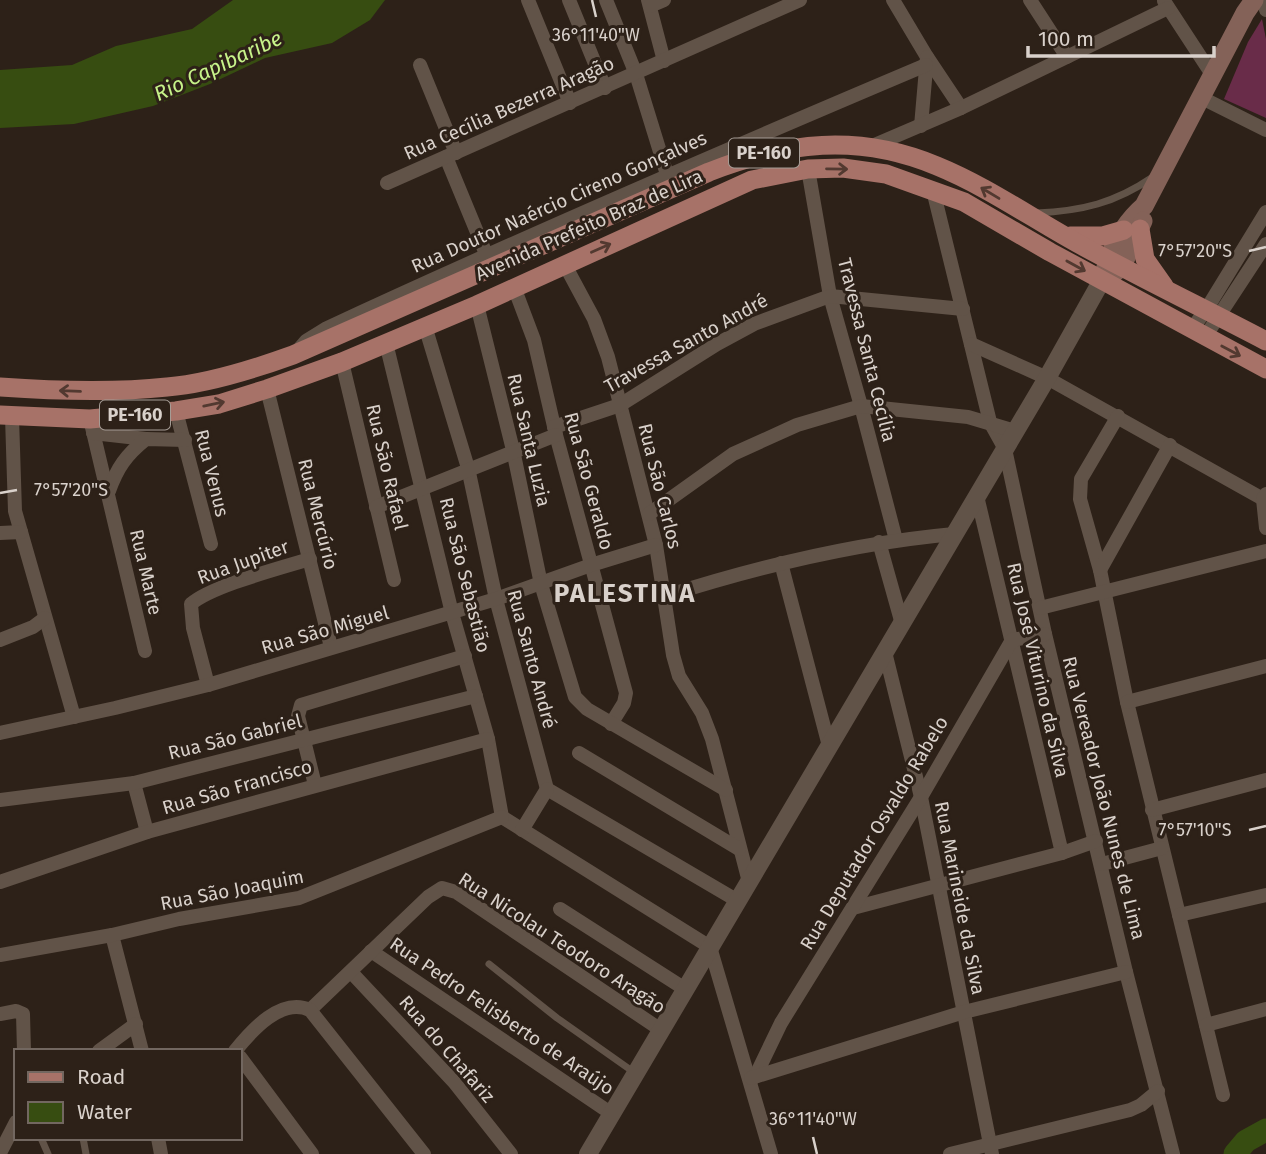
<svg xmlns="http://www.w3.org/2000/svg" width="1266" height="1154" font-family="'Fira Sans',sans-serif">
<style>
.green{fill:#692c49}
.water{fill:#374d11}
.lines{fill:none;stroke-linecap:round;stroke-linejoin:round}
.river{stroke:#374d11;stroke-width:23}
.service{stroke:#615348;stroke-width:7}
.minor{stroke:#615348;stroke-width:14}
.tertiary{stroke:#615348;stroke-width:18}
.secondary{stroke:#846258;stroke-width:19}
.primary{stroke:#a77268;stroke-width:19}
.oneway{stroke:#523930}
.ticks{fill:none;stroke:#d9d1cb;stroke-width:2.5}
.labels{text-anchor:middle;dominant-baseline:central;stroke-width:6;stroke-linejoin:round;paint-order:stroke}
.shield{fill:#2d2118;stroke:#a59c95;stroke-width:2}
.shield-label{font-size:18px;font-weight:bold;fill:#d9d1cb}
.street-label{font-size:19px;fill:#d9d1cb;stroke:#2d2118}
.water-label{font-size:21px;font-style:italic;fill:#c7f38a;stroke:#2d2118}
.district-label{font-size:26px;font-weight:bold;letter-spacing:2px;fill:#d9d1cb;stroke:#2d2118}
.ticks-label{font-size:18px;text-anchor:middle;fill:#d9d1cb;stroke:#2d2118;stroke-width:6;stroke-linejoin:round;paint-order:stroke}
</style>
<rect width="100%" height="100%" fill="#2d2118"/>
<polygon class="green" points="1262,19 1266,39 1266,118 1224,99 1248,42"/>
<polygon class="water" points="233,0 385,0 370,20 332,43 265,58 210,84 153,106 74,124 0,128 0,70 72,65 116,46 192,29"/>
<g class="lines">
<polyline class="river" points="1235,1154 1246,1141 1266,1130"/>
<g class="service">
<path d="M 1036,213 C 1082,211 1115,203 1153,177"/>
<polyline points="489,964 557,1018 635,1073"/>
<polyline points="41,1138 48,1154"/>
<polyline points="83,1138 86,1154"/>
</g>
<g class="minor">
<polyline points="528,0 570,103"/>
<polyline points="569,0 605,88"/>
<polyline points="606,0 636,74 669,181"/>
<polyline points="648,0 664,61"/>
<polyline points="893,0 927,57 921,126"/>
<polyline points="1030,0 1067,57"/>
<polyline points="1264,0 1266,10"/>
<polyline points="1164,1 1213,76"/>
<polyline points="650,6 664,0"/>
<polyline points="927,57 961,108"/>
<polyline points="420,65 456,153"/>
<polyline points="1202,98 1266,130"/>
<polyline points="870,147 961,108 1168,8"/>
<polyline points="446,157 486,254"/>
<polyline points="808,169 830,296 861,406 896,540"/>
<polyline points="387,183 800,0"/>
<polyline points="933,190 990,422 1005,449 1045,634 1126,972 1173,1154"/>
<polyline points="565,265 594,319 608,357 656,545 673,655 679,676 702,713 712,739 749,882"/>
<polyline points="514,287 534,340 556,435 626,693 624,703 611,724"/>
<polyline points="477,305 513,450 541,584 575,697 587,709 726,790"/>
<polyline points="425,326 468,468 496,599 547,789 738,901"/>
<polyline points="1191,330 1206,310 1266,212"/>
<polyline points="1205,337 1266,244"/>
<polyline points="386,343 452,613 488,739 502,817"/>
<polyline points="971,344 1047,378 1263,499"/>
<path d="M 300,348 L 306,341 L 327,328 C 525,236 725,150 926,65"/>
<polyline points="342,362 394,580"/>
<polyline points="267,389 331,647"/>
<polyline points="176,411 211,544"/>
<polyline points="1118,416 1081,479 1080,499 1100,570 1127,702 1223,1095"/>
<polyline points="12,417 15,511 74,717"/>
<polyline points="90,419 145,651"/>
<polyline points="554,427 620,405 717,344 754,324 830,296 963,309"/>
<polyline points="93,433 146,439"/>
<path d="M 109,491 C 117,468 126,455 146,439 L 185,440"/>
<polyline points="1266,494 1263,499 1266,528"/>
<polyline points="977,496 1062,853"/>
<polyline points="376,507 556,435"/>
<polyline points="649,514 733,454 797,425 861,406 968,417 1015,431"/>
<polyline points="0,533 21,532"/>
<polyline points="879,542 902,624"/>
<polyline points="781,563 829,746"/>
<polyline points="1100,570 1170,445"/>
<path d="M 666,596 C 760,566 855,543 954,534"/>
<polyline points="1040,608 1266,551"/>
<polyline points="0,640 33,627 45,618"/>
<polyline points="885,652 921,797 992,1154"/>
<path d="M 208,685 L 193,628 L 191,604 C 211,586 281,568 310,559"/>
<polyline points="1127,702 1266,666"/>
<polyline points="0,733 115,708 208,685 496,599 591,565 656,545"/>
<polyline points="579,753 739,849"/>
<polyline points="134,783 147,832"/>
<polyline points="315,785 298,716 301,705 465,656"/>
<polyline points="0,800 134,783 476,696"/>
<polyline points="1152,810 1266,780"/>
<polyline points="502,817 710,947 771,1154"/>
<polyline points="522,830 547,789"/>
<polyline points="1102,864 1162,848"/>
<polyline points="0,882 147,832 488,739"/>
<polyline points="853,908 1062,853 1096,841"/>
<polyline points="560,909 685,989"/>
<polyline points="1179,915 1266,895"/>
<polyline points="112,935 142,1051"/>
<polyline points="371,951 612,1114"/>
<polyline points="0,955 112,935 179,919 299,898 502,817"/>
<polyline points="351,972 454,1082 511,1154"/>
<polyline points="310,1010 428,897 442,888 456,892 661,1030"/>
<polyline points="0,1014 16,1011 23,1014 24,1051"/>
<polyline points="1206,1025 1266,1009"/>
<polyline points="99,1051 136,1024"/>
<path d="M 235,1051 C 252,1030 281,997 310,1010 L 424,1154"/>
<polyline points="240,1057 312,1154"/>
<polyline points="755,1077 781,1023 921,797 1012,640 1045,634"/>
<polyline points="751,1078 964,1012 1126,972"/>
<polyline points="158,1138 161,1154"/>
<polyline points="0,1153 16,1122"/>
<polyline points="950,1154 1130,1110 1141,1105 1158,1091"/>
</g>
<polyline class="tertiary" points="588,1154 1047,378 1102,280"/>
<g class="secondary">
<path d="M 1104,274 C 1111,249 1124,223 1144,206 L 1245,13 L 1254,0"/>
<polyline points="1111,276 1122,266 1143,221"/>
</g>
<g class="primary">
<polyline points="1140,229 1145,259 1164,286"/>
<polyline points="1070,236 1103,236 1124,230"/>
<path d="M 0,387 C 56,391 112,393 167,387 C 206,384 257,368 293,355 L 709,172 C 786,142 858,133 937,166 C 986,186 1030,217 1077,243 C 1139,277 1203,308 1266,341"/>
<polyline points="0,415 90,419 176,411 219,404 267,389 342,362 477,305 752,180 808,169 843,168 886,174 964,202 1050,252 1266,369"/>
</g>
</g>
<defs><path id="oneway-shaft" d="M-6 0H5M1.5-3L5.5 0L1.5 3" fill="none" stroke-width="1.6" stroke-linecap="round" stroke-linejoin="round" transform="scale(1.75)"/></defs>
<g class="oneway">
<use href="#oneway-shaft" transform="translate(837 169) rotate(1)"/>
<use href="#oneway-shaft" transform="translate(990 193) rotate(-149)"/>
<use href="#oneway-shaft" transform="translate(601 248) rotate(-24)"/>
<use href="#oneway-shaft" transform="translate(1076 266) rotate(29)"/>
<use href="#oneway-shaft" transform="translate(1231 351) rotate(28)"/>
<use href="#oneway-shaft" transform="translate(70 391) rotate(-178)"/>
<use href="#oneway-shaft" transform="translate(214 404) rotate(-12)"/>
</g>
<path class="ticks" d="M 592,0 L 596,17M 1249,251 L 1266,247M 0,493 L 17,490M 1249,830 L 1266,826M 813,1137 L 817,1154"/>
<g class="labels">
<g class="shield">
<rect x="729" y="138.5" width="70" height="29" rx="5"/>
<rect x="100" y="400.5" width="70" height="29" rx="5"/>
</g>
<g class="shield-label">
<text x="764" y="153">PE-160</text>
<text x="135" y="415">PE-160</text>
</g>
<g class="street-label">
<text transform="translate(509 108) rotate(-24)">Rua Cecília Bezerra Aragão</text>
<text transform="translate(559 202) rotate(-24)">Rua Doutor Naércio Cireno Gonçalves</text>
<text transform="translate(589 225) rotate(-24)">Avenida Prefeito Braz de Lira</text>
<text transform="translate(686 343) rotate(-29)">Travessa Santo André</text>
<text transform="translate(867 350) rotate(76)">Travessa Santa Cecília</text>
<text transform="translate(529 440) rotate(77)">Rua Santa Luzia</text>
<text transform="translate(387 467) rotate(77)">Rua São Rafael</text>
<text transform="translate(212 473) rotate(76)">Rua Venus</text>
<text transform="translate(589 481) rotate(75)">Rua São Geraldo</text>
<text transform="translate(660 486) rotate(76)">Rua São Carlos</text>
<text transform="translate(318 514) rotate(76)">Rua Mercúrio</text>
<text transform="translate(243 562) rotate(-20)">Rua Jupiter</text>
<text transform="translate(146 572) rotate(77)">Rua Marte</text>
<text transform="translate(465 575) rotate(76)">Rua São Sebastião</text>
<text transform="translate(325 630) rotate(-16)">Rua São Miguel</text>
<text transform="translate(532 659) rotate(75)">Rua Santo André</text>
<text transform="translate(1038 670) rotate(77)">Rua José Viturino da Silva</text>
<text transform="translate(235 737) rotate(-14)">Rua São Gabriel</text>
<text transform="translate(237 787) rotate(-16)">Rua São Francisco</text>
<text transform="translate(1104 798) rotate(76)">Rua Vereador João Nunes de Lima</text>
<text transform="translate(874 833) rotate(-59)">Rua Deputador Osvaldo Rabelo</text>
<text transform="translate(232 890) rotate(-11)">Rua São Joaquim</text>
<text transform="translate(960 898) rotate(79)">Rua Marineide da Silva</text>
<text transform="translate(562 943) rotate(33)">Rua Nicolau Teodoro Aragão</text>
<text transform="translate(502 1016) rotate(34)">Rua Pedro Felisberto de Araújo</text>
<text transform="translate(447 1049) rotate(49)">Rua do Chafariz</text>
</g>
<g class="water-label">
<text transform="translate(218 66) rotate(-25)">Rio Capibaribe</text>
</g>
<g class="district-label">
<text x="625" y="593">PALESTINA</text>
</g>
</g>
<g class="ticks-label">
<text x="596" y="41">36°11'40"W</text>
<text x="1195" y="257">7°57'20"S</text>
<text x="71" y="496">7°57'20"S</text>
<text x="1195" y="836">7°57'10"S</text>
<text x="813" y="1125">36°11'40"W</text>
</g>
<rect x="14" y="1049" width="228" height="91" fill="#2d2118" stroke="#726760" stroke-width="2"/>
<rect x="28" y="1072" width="35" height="10" fill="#a77268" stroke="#726760" stroke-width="2"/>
<text x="77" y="1084" font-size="21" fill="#d9d1cb">Road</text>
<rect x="28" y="1102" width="35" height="21" fill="#374d11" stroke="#726760" stroke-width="2"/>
<text x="77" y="1119" font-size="21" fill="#d9d1cb">Water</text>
<path d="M1028 46v10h186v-10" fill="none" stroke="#d9d1cb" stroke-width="3.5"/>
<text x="1038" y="46" font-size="21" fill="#d9d1cb" stroke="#2d2118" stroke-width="5" paint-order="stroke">100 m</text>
</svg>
